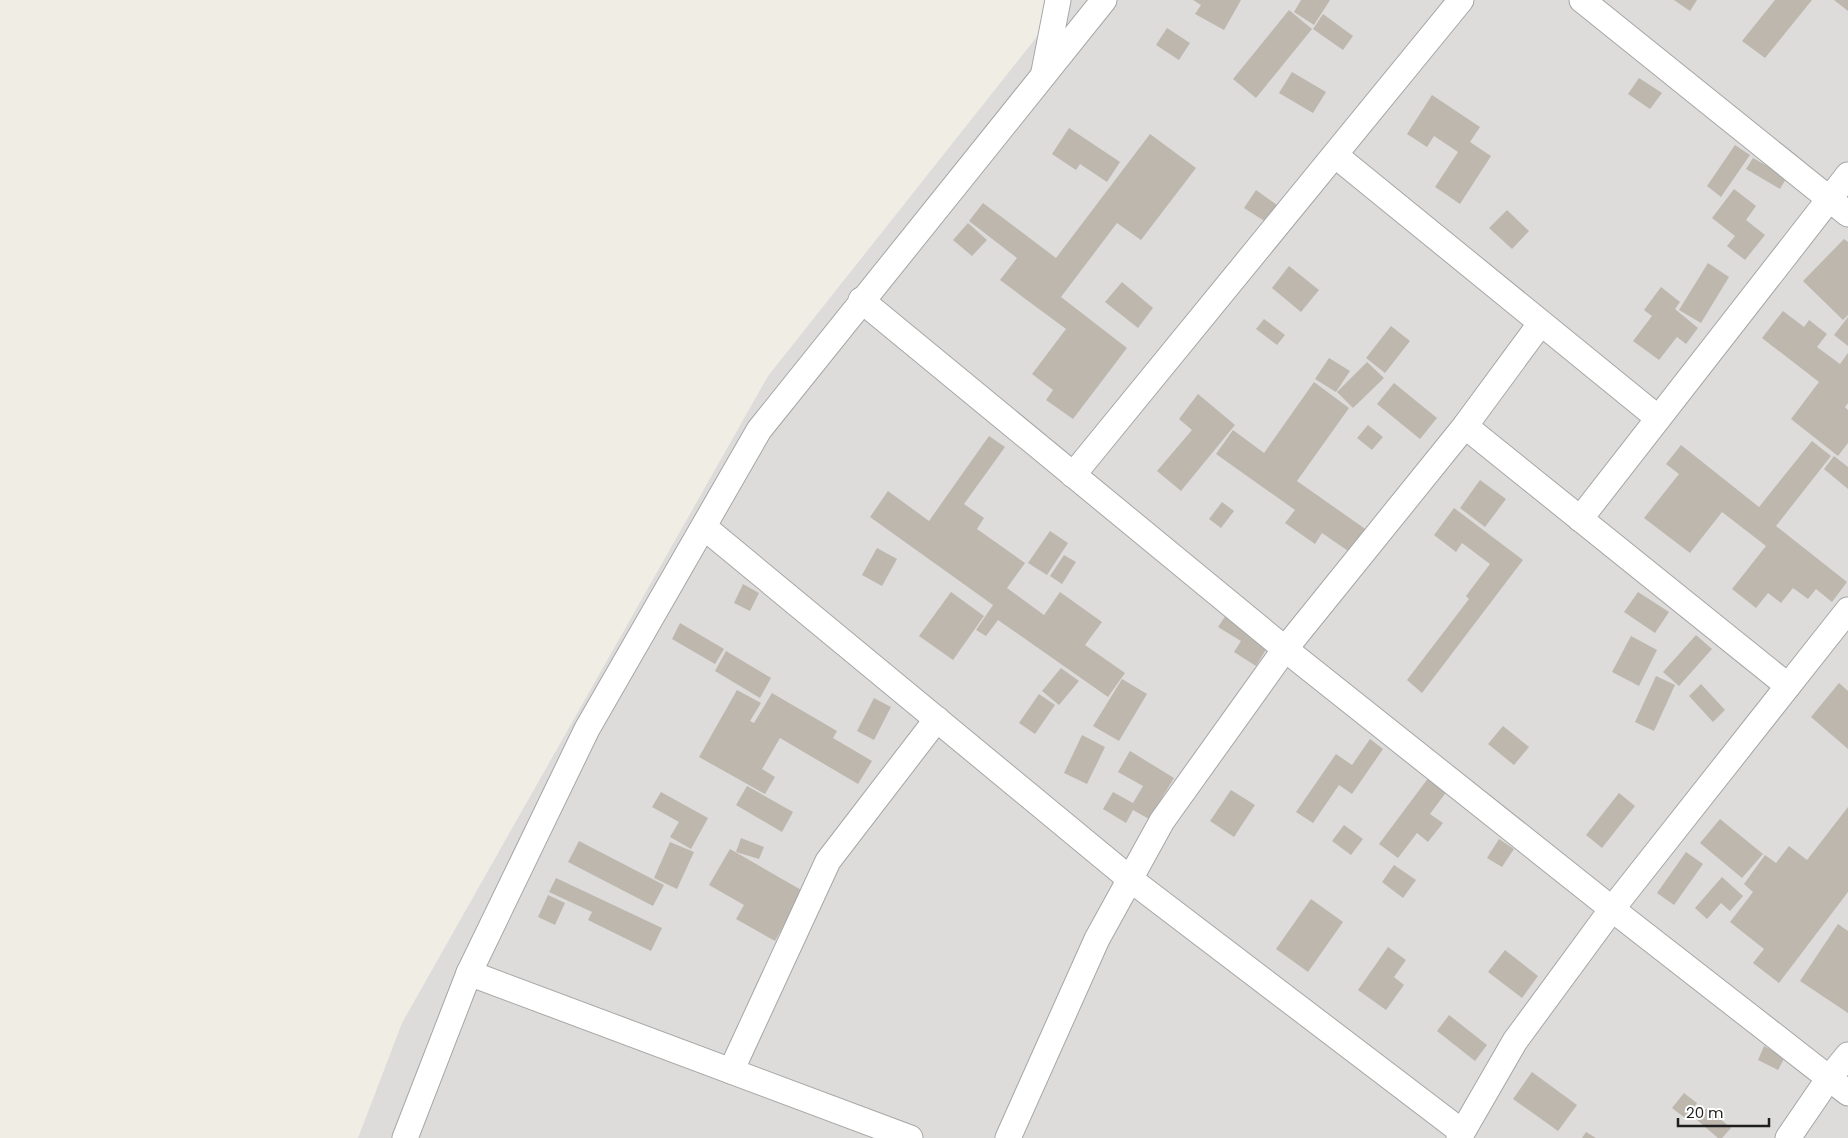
<svg xmlns="http://www.w3.org/2000/svg" width="1848" height="1138" font-family="Poppins,sans-serif">
<style>
.residential{fill:#dddcdb}
.building{fill:#bdb7ae}
.lines{fill:none;stroke-linecap:round;stroke-linejoin:round}
.street-casing{stroke:#a6a6a6;stroke-width:27}
.street{stroke:#fff;stroke-width:25}
</style>
<rect width="100%" height="100%" fill="#f0eee4"/>
<polygon class="residential" points="1066,0 1848,0 1848,1138 358,1138 402,1023 768,376"/>
<g class="building">
<polygon points="1193,0 1241,0 1224,30 1195,14 1201,5"/>
<polygon points="1301,0 1330,0 1314,25 1294,12"/>
<polygon points="1674,0 1697,0 1690,11"/>
<polygon points="1775,0 1812,0 1765,58 1742,41"/>
<polygon points="1834,0 1848,0 1848,11"/>
<polygon points="1289,10 1312,29 1256,98 1233,79"/>
<polygon points="1323,14 1353,36 1343,50 1313,29"/>
<polygon points="1167,28 1190,43 1179,60 1156,45"/>
<polygon points="1292,72 1326,92 1313,113 1279,93"/>
<polygon points="1639,78 1662,93 1650,109 1628,94"/>
<polygon points="1432,95 1480,127 1470,142 1491,156 1460,204 1435,187 1458,152 1434,136 1427,147 1407,134"/>
<polygon points="1069,128 1120,162 1107,182 1080,164 1076,170 1052,154"/>
<polygon points="1150,134 1196,168 1141,240 1117,223 1061,297 1127,348 1073,419 1046,400 1053,390 1032,374 1066,329 1000,280 1017,258 969,221 983,203 1056,258"/>
<polygon points="1735,145 1750,155 1721,197 1707,186"/>
<polygon points="1753,158 1787,177 1780,189 1746,169"/>
<polygon points="1734,189 1756,206 1746,220 1765,235 1745,260 1727,246 1735,236 1712,218"/>
<polygon points="1256,190 1277,205 1266,222 1244,208"/>
<polygon points="1507,210 1529,231 1512,249 1489,228"/>
<polygon points="968,223 987,240 972,256 953,240"/>
<polygon points="1844,239 1848,242 1848,315 1843,320 1803,281"/>
<polygon points="1708,263 1729,277 1701,323 1679,310"/>
<polygon points="1289,266 1319,290 1301,312 1272,288"/>
<polygon points="1122,282 1153,308 1138,328 1105,302"/>
<polygon points="1661,287 1680,302 1675,309 1698,328 1686,344 1677,337 1659,360 1633,341 1652,316 1644,310"/>
<polygon points="1783,311 1804,327 1809,320 1827,334 1817,347 1840,364 1848,353 1848,403 1845,407 1848,410 1848,443 1838,456 1791,419 1819,382 1762,338"/>
<polygon points="1848,317 1848,346 1834,335"/>
<polygon points="1264,319 1285,335 1277,345 1256,329"/>
<polygon points="1391,326 1410,341 1385,373 1366,358"/>
<polygon points="1329,358 1350,371 1336,392 1315,379"/>
<polygon points="1367,362 1384,378 1353,408 1337,392"/>
<polygon points="1314,382 1349,408 1297,481 1371,533 1354,555 1322,533 1315,544 1285,523 1295,510 1216,454 1233,430 1264,453"/>
<polygon points="1394,383 1437,418 1420,439 1377,404"/>
<polygon points="1198,394 1235,425 1181,491 1157,471 1192,430 1179,419"/>
<polygon points="1368,425 1383,437 1372,450 1357,438"/>
<polygon points="989,436 1005,447 964,504 984,518 977,529 1025,563 1007,588 1044,615 1060,592 1102,622 1085,645 1125,673 1108,697 998,620 986,636 976,630 993,605 870,517 888,491 929,521"/>
<polygon points="1812,441 1831,456 1776,526 1847,582 1832,602 1816,589 1808,599 1793,588 1781,603 1768,593 1756,608 1732,589 1766,546 1722,512 1690,553 1644,518 1679,474 1666,464 1681,445 1759,507"/>
<polygon points="1834,456 1848,467 1848,489 1824,469"/>
<polygon points="1480,480 1506,499 1485,527 1460,508"/>
<polygon points="1222,502 1234,511 1221,528 1209,519"/>
<polygon points="1454,508 1523,560 1422,693 1407,680 1469,599 1466,596 1490,564 1462,543 1456,552 1434,535"/>
<polygon points="1050,531 1068,543 1047,575 1028,563"/>
<polygon points="877,548 897,559 882,586 862,575"/>
<polygon points="1064,555 1076,562 1062,584 1050,576"/>
<polygon points="743,584 759,593 750,611 734,603"/>
<polygon points="951,592 984,616 953,660 919,636"/>
<polygon points="1638,592 1669,612 1655,633 1624,612"/>
<polygon points="1226,615 1270,643 1256,666 1234,652 1241,641 1218,627"/>
<polygon points="680,623 724,649 715,664 672,639"/>
<polygon points="1696,635 1712,649 1679,686 1663,672"/>
<polygon points="1631,636 1657,650 1639,686 1612,672"/>
<polygon points="726,651 771,678 760,698 715,671"/>
<polygon points="1061,668 1079,681 1059,705 1042,691"/>
<polygon points="1656,676 1675,685 1654,731 1635,722"/>
<polygon points="1122,679 1147,694 1119,741 1093,726"/>
<polygon points="1839,683 1848,691 1848,749 1811,717"/>
<polygon points="1701,684 1725,710 1713,722 1689,696"/>
<polygon points="737,690 761,703 750,721 754,723 772,693 837,731 833,738 872,761 858,784 780,738 762,769 775,777 765,794 699,757"/>
<polygon points="1039,694 1055,705 1035,734 1019,723"/>
<polygon points="874,698 891,707 874,740 857,731"/>
<polygon points="1503,726 1529,747 1514,765 1488,744"/>
<polygon points="1082,735 1105,747 1087,784 1064,773"/>
<polygon points="1370,739 1383,749 1352,794 1339,785 1313,823 1296,812 1336,754 1352,765"/>
<polygon points="1130,751 1174,778 1149,819 1133,810 1126,823 1103,809 1113,792 1133,803 1143,786 1118,772"/>
<polygon points="1429,777 1447,791 1430,814 1443,823 1428,842 1417,833 1398,858 1379,844"/>
<polygon points="747,786 793,812 782,832 736,805"/>
<polygon points="1231,790 1255,805 1234,837 1210,821"/>
<polygon points="661,792 708,818 691,849 670,837 679,822 652,807"/>
<polygon points="1619,793 1635,806 1602,848 1586,835"/>
<polygon points="1848,807 1848,892 1779,983 1753,963 1764,949 1730,922 1753,892 1744,884 1765,855 1776,863 1789,846 1807,860"/>
<polygon points="1720,819 1763,854 1742,878 1700,843"/>
<polygon points="1344,825 1363,839 1351,855 1332,841"/>
<polygon points="741,838 764,847 759,859 736,852"/>
<polygon points="1499,839 1514,849 1502,867 1487,858"/>
<polygon points="579,841 664,885 653,906 568,862"/>
<polygon points="670,842 694,852 677,889 654,878"/>
<polygon points="730,849 803,891 775,941 736,919 744,905 709,885"/>
<polygon points="1686,852 1703,864 1674,905 1657,893"/>
<polygon points="1394,865 1416,880 1403,898 1382,882"/>
<polygon points="1722,877 1743,896 1730,911 1721,903 1707,919 1695,908"/>
<polygon points="556,878 662,928 651,951 588,920 592,912 549,892"/>
<polygon points="548,895 565,903 555,925 538,917"/>
<polygon points="1311,899 1343,922 1308,972 1276,949"/>
<polygon points="1838,924 1848,931 1848,1013 1800,981"/>
<polygon points="1388,947 1406,960 1394,977 1404,985 1386,1010 1358,990"/>
<polygon points="1505,950 1538,976 1522,998 1488,972"/>
<polygon points="1449,1015 1487,1045 1475,1061 1437,1031"/>
<polygon points="1764,1046 1785,1057 1778,1070 1758,1060"/>
<polygon points="1532,1072 1577,1105 1558,1131 1513,1099"/>
<polygon points="1684,1093 1697,1103 1685,1118 1672,1108"/>
<polygon points="1707,1108 1731,1128 1722,1138 1718,1138 1697,1120"/>
<polygon points="1586,1132 1596,1138 1582,1138"/>
</g>
<g class="lines">
<defs>
<g id="street">
<polyline points="1582,0 1848,214"/>
<polyline points="1044,72 1058,0"/>
<polyline points="1335,155 1658,418"/>
<polyline points="861,300 1285,649 1612,909 1848,1093"/>
<polyline points="1465,426 1788,686"/>
<polyline points="1073,475 1461,0"/>
<polyline points="1580,519 1848,175"/>
<polyline points="704,527 1130,879 1462,1132"/>
<polyline points="469,973 910,1138"/>
<polyline points="731,1071 828,861 937,719"/>
<polyline points="405,1138 469,973 587,729 759,430 1104,0"/>
<polyline points="1008,1138 1097,939 1162,821 1285,649 1465,426 1540,324"/>
<polyline points="1459,1138 1515,1041 1612,909 1848,610"/>
<polyline points="1788,1138 1829,1078 1848,1055"/>
</g>
</defs>
<use href="#street" class="street-casing"/>
<use href="#street" class="street"/>
</g>
<path d="M1678 1118v8h91v-8" fill="none" stroke="#1f1f1f" stroke-width="2.5"/>
<text x="1686" y="1118" font-size="15" fill="#1f1f1f" stroke="#ffffff" stroke-width="4" paint-order="stroke">20 m</text>
</svg>
